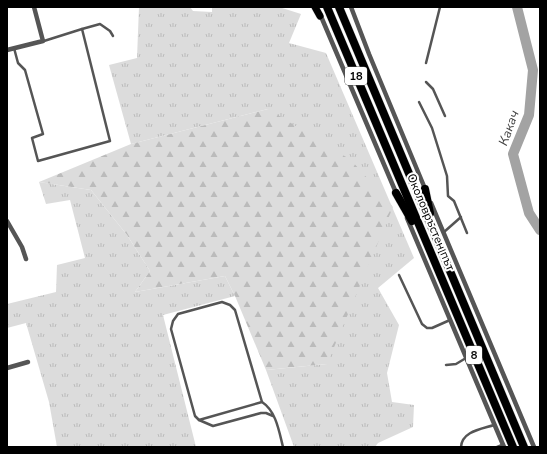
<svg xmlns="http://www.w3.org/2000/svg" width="547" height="454" font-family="'Nunito Sans',sans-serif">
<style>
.grass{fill:url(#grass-tufts)}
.forest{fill:url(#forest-firs)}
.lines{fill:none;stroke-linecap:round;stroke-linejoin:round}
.river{stroke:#a3a3a3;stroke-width:10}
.primary-casing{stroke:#dbdbdb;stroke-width:8}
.trunk-casing{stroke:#dbdbdb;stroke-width:9}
.service{stroke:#555;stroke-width:2.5}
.minor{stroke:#555;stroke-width:4.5}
.primary{stroke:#000;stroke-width:7}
.trunk{stroke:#000;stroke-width:8}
.labels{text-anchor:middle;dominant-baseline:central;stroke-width:4;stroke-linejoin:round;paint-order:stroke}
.shield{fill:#fff;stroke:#4c4c4c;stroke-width:1}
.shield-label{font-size:11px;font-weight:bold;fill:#000}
.street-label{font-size:12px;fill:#000;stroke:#fff}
.water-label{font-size:13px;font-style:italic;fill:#444;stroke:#fff}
</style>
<defs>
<pattern id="grass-tufts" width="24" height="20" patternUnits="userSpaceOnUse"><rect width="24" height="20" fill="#dcdcdc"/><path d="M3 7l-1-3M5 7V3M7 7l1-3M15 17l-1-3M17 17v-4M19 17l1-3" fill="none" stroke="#bbb"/></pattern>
<pattern id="forest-firs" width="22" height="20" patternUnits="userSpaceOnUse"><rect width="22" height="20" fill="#dcdcdc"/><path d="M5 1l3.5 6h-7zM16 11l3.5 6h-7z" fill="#bbb"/></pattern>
</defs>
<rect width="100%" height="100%" fill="#fff"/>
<g class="grass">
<polygon points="139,7 190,7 193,11 212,12 212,7 279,7 301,14 289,43 326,53 414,258 378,288 399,325 387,373 392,402 414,405 413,427 378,443 375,447 294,447 266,370 327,364 268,109 131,144 109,65 137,58"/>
<polygon points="39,182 91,190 127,235 150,271 135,292 225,276 235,296 163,315 196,447 57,447 49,402 26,323 7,328 7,304 56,292 57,265 85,258 70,200 46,204"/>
</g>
<polygon class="forest" points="268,109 351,160 393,207 327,364 266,370 235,296 225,276 135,292 150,271 127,235 91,190 39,182 131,144"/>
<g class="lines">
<polyline class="river" points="517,7 533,70 529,115 513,154 529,213 540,230"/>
<defs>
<polyline id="primary" points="315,7 320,16"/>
<g id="trunk">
<polyline points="327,7 513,447"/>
<polyline points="339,7 524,447"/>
<polyline points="425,189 430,213"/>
<polyline points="396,193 412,221"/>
</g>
</defs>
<use href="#primary" class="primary-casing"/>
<use href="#trunk" class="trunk-casing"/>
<g class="service">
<polyline points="82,29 100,24 110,31 113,36"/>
<polyline points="14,48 18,63 25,70 43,134 32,138 38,161 110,141 82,29 44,41"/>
<polyline points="426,63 440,7"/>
<polyline points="426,82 433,89 445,116"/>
<polyline points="419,102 432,128 447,176 448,196 454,201 467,233"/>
<polyline points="444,232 461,217"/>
<polyline points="399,275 422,324 427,328 432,328 450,320"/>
<polyline points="446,365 456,364 466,358"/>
<path d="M 273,416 L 266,413 L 261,413 L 213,426 L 199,420 L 195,416 L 171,329 L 173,321 L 178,314 L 222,302 L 230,305 L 235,310 L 262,402 C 276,411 279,431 283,447"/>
<polyline points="199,420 262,402"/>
<path d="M 461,447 C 462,431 482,429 494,425"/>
<polyline points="497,447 502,445"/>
</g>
<g class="minor">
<polyline points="351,7 369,54 426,191"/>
<polyline points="320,14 397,195"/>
<polyline points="7,50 43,41 34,7"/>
<polyline points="431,203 534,447"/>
<polyline points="407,218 504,447"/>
<polyline points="7,221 22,247 26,259"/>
<polyline points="7,368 28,362"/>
</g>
<use href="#primary" class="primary"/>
<use href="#trunk" class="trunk"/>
</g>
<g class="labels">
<g class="shield">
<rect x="345" y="67" width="22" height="18" rx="3"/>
<rect x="466" y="346" width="16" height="18" rx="3"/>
</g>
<g class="shield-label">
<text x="356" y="76">18</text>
<text x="474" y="355">8</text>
</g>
<g class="street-label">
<text transform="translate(431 222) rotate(67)">Околовръстен път</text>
</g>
<g class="water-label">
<text transform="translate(509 128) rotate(-70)">Какач</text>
</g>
</g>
<rect width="547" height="454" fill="none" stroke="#000000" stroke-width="16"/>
</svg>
